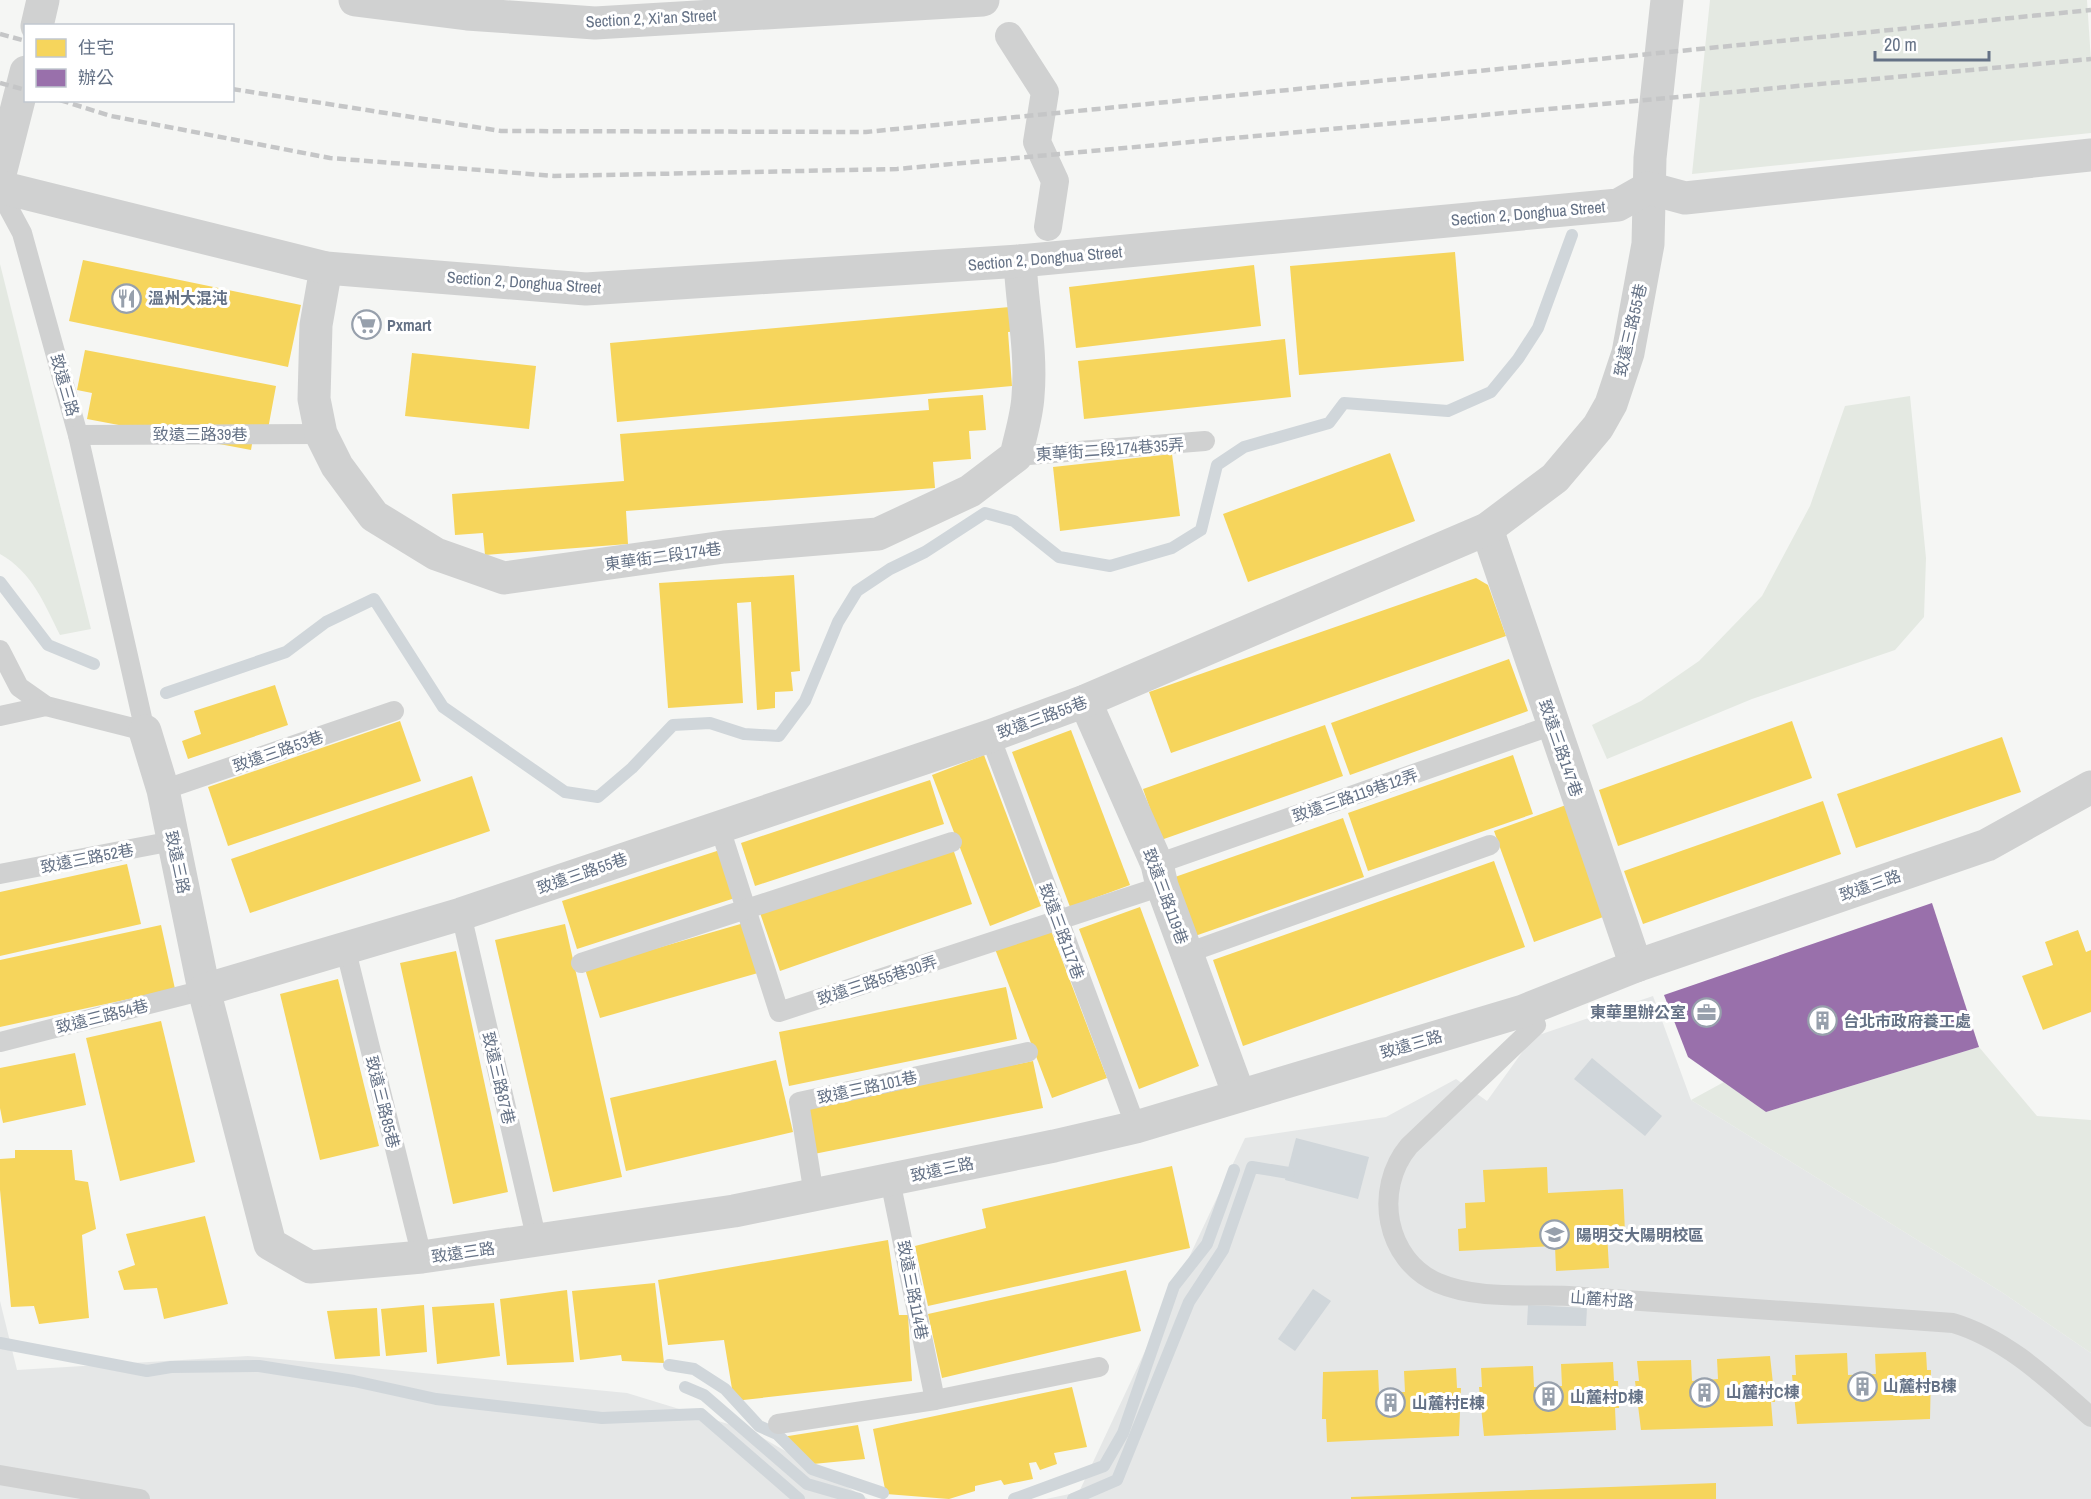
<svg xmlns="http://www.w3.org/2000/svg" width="2091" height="1499" font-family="'Archivo Narrow','Noto Sans TC',sans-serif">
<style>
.built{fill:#e5e7e7}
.green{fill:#e4e9e2}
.water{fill:#d0d6da}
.homes{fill:#f6d55c}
.offices{fill:#9970ab}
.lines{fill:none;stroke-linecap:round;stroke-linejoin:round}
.stream{stroke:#d0d6da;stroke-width:12}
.service{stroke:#d0d1d1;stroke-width:20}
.pedestrian{stroke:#d0d1d1;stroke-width:28}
.minor{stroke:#d0d1d1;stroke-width:33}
.tertiary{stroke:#d0d1d1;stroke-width:33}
.rail{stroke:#c5c6c7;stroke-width:4.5;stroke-dasharray:9 4.5;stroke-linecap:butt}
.labels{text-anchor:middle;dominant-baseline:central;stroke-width:6;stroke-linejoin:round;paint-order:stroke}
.street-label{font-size:16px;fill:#657286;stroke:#fff}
.poi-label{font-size:16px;font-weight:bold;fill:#657286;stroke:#fff;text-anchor:start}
</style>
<rect width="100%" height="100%" fill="#f5f6f4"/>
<g class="built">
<polygon points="1653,996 1691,1100 2003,1293 2091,1353 2091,1499 1046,1499 1079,1492 1245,1138 1386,1117 1456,1079 1487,1101 1533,1037"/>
<polygon points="0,1301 17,1370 248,1356 627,1393 751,1431 868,1499 0,1499"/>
</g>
<g class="green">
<polygon points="1710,0 2087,0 2091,61 2091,133 1692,174"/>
<path d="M 0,264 L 91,629 L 60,635 C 44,603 32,572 0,554 Z"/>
<polygon points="1910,396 1926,558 1924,617 1895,650 1752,699 1607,759 1592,725 1641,701 1699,661 1762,596 1810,506 1845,406"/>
<polygon points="1979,1047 2037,1116 2091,1120 2091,1353 2003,1293 1691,1100 1724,1082 1766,1112"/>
</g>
<g class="water">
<polygon points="1592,1058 1662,1116 1645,1136 1574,1079"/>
<polygon points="1296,1138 1369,1157 1358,1199 1285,1180"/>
<polygon points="1313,1289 1331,1301 1295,1351 1278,1339"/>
<polygon points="1528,1305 1587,1308 1586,1326 1527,1325"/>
</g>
<g class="homes">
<polygon points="1455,252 1464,361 1299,375 1290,266"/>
<polygon points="83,260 301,305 288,367 69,321"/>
<polygon points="1254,265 1261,326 1076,348 1069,287"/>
<polygon points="1020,306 1022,331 1008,332 1012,386 617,422 610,343"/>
<polygon points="1285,339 1291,397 1084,419 1078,361"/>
<polygon points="85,350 276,386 268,429 255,427 251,450 87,419 92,393 77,390"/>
<polygon points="412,353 536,366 529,429 405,416"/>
<polygon points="983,395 986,430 969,431 971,459 933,462 935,488 626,511 628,544 485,555 483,533 455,535 452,494 624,481 620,434 929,410 928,399"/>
<polygon points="1390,453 1415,521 1248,582 1223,514"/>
<polygon points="1172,454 1180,516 1060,531 1053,467"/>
<polygon points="794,575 800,671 791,672 793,691 775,692 775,708 757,710 751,602 737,603 743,703 668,708 659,583"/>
<polygon points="1476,578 1488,585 1506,636 1171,753 1149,692"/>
<polygon points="1509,659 1528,711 1350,775 1331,723"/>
<polygon points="275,685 288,725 188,759 182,741 201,734 194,711"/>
<polygon points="400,721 421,781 228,846 208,787"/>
<polygon points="1792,721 1812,778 1618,846 1599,790"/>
<polygon points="1325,725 1343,776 1161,840 1143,789"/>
<polygon points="1071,730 1130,885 1070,907 1012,752"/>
<polygon points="2002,737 2021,792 1856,848 1837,794"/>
<polygon points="984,755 1041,906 990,926 932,775"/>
<polygon points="1513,755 1533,814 1368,871 1348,813"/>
<polygon points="472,776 490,831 250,913 231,859"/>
<polygon points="930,780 944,824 755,886 741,843"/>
<polygon points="1577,801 1617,912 1534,942 1494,831"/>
<polygon points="1823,801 1841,854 1643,924 1624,871"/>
<polygon points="1343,818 1364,877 1195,936 1175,877"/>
<polygon points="952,846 972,904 780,971 760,913"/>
<polygon points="720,850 735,898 577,949 562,901"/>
<polygon points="1494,861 1525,947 1243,1046 1213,960"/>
<polygon points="127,864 141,924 0,956 0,892"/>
<polygon points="1140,907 1199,1066 1139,1089 1079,929"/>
<polygon points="744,923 758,973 600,1018 585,969"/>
<polygon points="565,924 622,1177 553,1192 495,940"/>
<polygon points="161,925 175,989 0,1027 0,960"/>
<polygon points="1050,928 1107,1078 1052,1098 995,949"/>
<polygon points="2078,930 2086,952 2091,950 2091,1012 2043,1030 2022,976 2053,965 2045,942"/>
<polygon points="456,951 508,1192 453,1204 400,963"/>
<polygon points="338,979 379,1146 320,1160 280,994"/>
<polygon points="1006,987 1017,1039 789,1086 779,1032"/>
<polygon points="161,1021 195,1162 120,1181 86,1038"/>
<polygon points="75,1053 86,1105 3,1123 0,1108 0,1068"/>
<polygon points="776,1060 793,1132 626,1171 610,1098"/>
<polygon points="1033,1061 1043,1108 814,1154 804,1107"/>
<polygon points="15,1150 72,1150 75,1180 88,1182 96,1229 82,1235 89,1318 39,1324 34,1306 11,1307 0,1190 0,1159 15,1158"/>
<polygon points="1172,1166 1190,1248 928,1306 915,1246 986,1228 982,1209"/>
<polygon points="1547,1167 1548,1193 1623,1189 1625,1232 1607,1233 1609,1268 1556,1271 1555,1246 1459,1251 1458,1229 1466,1228 1465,1203 1485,1202 1483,1170"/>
<polygon points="205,1216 228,1304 164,1319 157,1288 124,1290 118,1271 135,1265 126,1234"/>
<polygon points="888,1240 899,1315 908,1315 912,1381 734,1401 724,1340 668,1345 658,1280"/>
<polygon points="1126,1270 1141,1331 942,1378 928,1314"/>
<polygon points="655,1283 664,1363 622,1361 621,1355 580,1360 572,1291"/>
<polygon points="567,1290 574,1362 507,1365 500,1299"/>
<polygon points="494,1303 500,1356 437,1364 432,1307"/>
<polygon points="424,1305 427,1352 386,1356 381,1309"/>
<polygon points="377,1308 380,1356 335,1359 327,1311"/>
<polygon points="1926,1352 1927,1370 1931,1370 1930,1419 1797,1424 1792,1375 1796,1375 1795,1355 1847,1353 1848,1375 1876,1374 1875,1354"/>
<polygon points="1770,1356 1775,1402 1771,1402 1773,1426 1641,1430 1635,1381 1639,1381 1637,1361 1691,1360 1692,1381 1718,1379 1717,1359"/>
<polygon points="1613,1362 1614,1381 1618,1381 1619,1408 1615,1408 1616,1430 1484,1436 1479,1387 1482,1387 1481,1368 1533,1366 1534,1387 1562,1386 1561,1364"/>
<polygon points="1456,1368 1457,1388 1461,1388 1459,1436 1327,1442 1326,1419 1322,1419 1323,1372 1378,1370 1379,1392 1405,1392 1404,1371"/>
<polygon points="1072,1387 1087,1447 1054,1453 1057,1464 1040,1470 1036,1462 1029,1463 1033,1479 1004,1485 1001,1480 975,1486 975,1491 949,1499 886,1494 873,1429"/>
<polygon points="858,1425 865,1459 813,1464 782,1437"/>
<polygon points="1716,1483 1716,1499 1351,1499 1351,1497"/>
</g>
<polygon class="offices" points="1932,903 1979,1047 1766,1112 1688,1057 1664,995"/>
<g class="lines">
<g class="stream">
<polyline points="0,582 48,645 94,664"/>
<polyline points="166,693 286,652 326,622 374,599 443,707 565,792 598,797 632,768 673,725 710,723 744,734 779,736 805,701 838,622 857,591 890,569 925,552 985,513 1014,521 1059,557 1110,566 1172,548 1201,530 1217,465 1244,447 1329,423 1344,403 1448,411 1491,392 1518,359 1538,328 1572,235"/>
<polyline points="0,1343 147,1371 171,1367 259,1366 354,1381 436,1399 602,1418 701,1414 799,1499"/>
<polyline points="669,1365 694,1369 725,1389 759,1426 777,1434 812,1469 883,1493"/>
<polyline points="685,1387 704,1395 807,1484 859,1499"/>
<polyline points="1014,1499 1104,1466 1123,1433 1174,1286 1207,1244 1234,1170"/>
<polyline points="1073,1499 1117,1480 1189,1302 1223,1250 1252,1167 1289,1173"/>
</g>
<g class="service">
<polyline points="0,192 22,233 78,435 145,731 46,706 19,687 0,650"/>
<polyline points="78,435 321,434"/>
<polyline points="1016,456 1205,441"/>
<polyline points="0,716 46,706"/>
<polyline points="990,736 1136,1127"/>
<polyline points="163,790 394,711"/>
<polyline points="719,825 779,1012 1162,886"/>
<polyline points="1157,864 1553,725"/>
<polyline points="0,874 173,841"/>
<polyline points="461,914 537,1241"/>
<polyline points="345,947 422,1257"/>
<polyline points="1187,953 1490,845"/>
<polyline points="581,963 952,842"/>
<path d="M 1529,1009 L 1536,1025 L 1409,1146 C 1373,1189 1385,1260 1438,1283 C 1478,1300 1527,1294 1569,1296 C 1697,1304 1825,1314 1953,1323 C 2007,1339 2050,1381 2091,1417"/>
<polyline points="0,1042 204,990"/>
<polyline points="890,1180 935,1400"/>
<polyline points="814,1195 799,1102 1028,1052"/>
<polyline points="778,1424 935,1400 1099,1367"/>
<polyline points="0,1475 140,1499"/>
</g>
<polyline class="pedestrian" points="1009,36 1045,92 1037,142 1055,181 1048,227"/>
<g class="minor">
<polyline points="37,26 43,0"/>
<polyline points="0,174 26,72"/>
<path d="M 326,268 L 316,325 L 314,399 L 321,434 L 337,466 L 374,516 L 436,554 L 504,578 L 724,547 L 878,534 L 970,491 L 1016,456 C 1020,437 1027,416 1028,396 C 1032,351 1022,306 1020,261"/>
<polyline points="1487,529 1636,966"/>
<polyline points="1085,701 1157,864 1162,886 1239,1095"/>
<polyline points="145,731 163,790 204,990 270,1244 310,1267 422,1257 734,1211 1054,1146 1136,1127 1523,1011 1636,966 1987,845 2091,787"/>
<polyline points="204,990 461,914 990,736 1085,701 1487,529 1555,478 1598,427 1611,404 1628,353 1648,244 1650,158 1667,0"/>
</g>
<g class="tertiary">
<polyline points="355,0 467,14 595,23 983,0"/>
<polyline points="0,187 326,268 586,289 1020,261 1618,205 1648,188 1685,198 2091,155"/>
</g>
<g class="rail">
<polyline points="0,34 26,41"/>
<polyline points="0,83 26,90"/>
<polyline points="232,89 501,131 866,132 2091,10"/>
<polyline points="60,100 111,116 330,158 554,176 897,169 2091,59"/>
</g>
</g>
<defs>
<symbol id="restaurant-ring" viewBox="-11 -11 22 22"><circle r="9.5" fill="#fff" stroke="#97a0ac" stroke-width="1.5"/><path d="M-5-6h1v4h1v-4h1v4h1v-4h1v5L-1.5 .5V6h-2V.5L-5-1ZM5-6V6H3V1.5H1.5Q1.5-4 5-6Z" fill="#97a0ac"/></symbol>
<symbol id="supermarket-ring" viewBox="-11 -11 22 22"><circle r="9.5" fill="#fff" stroke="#97a0ac" stroke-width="1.5"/><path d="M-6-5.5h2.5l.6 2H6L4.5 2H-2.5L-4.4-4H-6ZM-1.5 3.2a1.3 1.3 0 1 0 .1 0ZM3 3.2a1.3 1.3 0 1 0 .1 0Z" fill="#97a0ac"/></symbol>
<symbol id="office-ring" viewBox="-11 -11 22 22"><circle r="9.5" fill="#fff" stroke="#97a0ac" stroke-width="1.5"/><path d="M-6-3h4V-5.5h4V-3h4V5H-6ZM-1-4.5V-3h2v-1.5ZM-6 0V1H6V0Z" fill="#97a0ac"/></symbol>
<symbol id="building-ring" viewBox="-11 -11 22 22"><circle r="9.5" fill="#fff" stroke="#97a0ac" stroke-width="1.5"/><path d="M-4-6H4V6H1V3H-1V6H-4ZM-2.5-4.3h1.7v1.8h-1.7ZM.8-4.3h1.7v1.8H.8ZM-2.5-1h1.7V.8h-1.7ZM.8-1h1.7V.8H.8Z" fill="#97a0ac"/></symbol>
<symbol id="university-ring" viewBox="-11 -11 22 22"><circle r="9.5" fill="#fff" stroke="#97a0ac" stroke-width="1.5"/><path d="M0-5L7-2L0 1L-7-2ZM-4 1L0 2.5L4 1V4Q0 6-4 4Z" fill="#97a0ac"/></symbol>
</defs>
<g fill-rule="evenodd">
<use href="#restaurant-ring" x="110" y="282" width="33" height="33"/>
<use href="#supermarket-ring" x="350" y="308" width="33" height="33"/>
<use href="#office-ring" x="1690" y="996" width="33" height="33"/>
<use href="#building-ring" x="1806" y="1004" width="33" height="33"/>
<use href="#university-ring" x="1538" y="1218" width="33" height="33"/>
<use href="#building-ring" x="1846" y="1370" width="33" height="33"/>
<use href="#building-ring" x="1688" y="1376" width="33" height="33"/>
<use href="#building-ring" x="1532" y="1380" width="33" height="33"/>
<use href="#building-ring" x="1374" y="1386" width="33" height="33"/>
</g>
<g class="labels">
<g class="street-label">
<text transform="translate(651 18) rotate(-3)">Section 2, Xi'an Street</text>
<text transform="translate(1528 213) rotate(-5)">Section 2, Donghua Street</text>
<text transform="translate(1045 258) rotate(-5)">Section 2, Donghua Street</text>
<text transform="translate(524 282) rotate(4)">Section 2, Donghua Street</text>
<text transform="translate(1630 330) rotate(-77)">致遠三路55巷</text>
<text transform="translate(65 385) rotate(74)">致遠三路</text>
<text x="200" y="434">致遠三路39巷</text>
<text transform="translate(1110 449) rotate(-4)">東華街二段174巷35弄</text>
<text transform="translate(663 556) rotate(-8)">東華街二段174巷</text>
<text transform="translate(1042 717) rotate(-20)">致遠三路55巷</text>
<text transform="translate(1561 748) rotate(71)">致遠三路147巷</text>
<text transform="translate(278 751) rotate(-19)">致遠三路53巷</text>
<text transform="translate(1355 795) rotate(-19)">致遠三路119巷12弄</text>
<text transform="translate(87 858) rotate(-11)">致遠三路52巷</text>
<text transform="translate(178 862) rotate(78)">致遠三路</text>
<text transform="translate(582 873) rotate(-19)">致遠三路55巷</text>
<text transform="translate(1870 885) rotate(-19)">致遠三路</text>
<text transform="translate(1166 896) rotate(70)">致遠三路119巷</text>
<text transform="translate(1062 931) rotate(70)">致遠三路117巷</text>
<text transform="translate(877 980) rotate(-18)">致遠三路55巷30弄</text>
<text transform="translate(102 1016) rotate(-14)">致遠三路54巷</text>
<text transform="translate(1411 1044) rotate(-16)">致遠三路</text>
<text transform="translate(499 1078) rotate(77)">致遠三路87巷</text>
<text transform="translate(867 1087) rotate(-12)">致遠三路101巷</text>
<text transform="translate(383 1102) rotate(76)">致遠三路85巷</text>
<text transform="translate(942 1169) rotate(-12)">致遠三路</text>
<text transform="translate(463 1252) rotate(-8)">致遠三路</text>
<text transform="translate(913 1290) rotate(79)">致遠三路114巷</text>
<text transform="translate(1602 1299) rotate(4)">山麓村路</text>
</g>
<g class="poi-label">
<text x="148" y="298">溫州大混沌</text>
<text x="387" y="325">Pxmart</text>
<text x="1686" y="1012" text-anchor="end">東華里辦公室</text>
<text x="1843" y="1021">台北市政府養工處</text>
<text x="1576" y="1235">陽明交大陽明校區</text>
<text x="1883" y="1386">山麓村B棟</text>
<text x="1726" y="1392">山麓村C棟</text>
<text x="1570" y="1397">山麓村D棟</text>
<text x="1412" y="1403">山麓村E棟</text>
</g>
</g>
<rect x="24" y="24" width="210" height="78" fill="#ffffff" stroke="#c1c7cf" stroke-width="1.5"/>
<rect x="36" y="39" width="30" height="18" fill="#f6d55c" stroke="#c1c7cf" stroke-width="1.5"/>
<text x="78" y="54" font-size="18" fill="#657286">住宅</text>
<rect x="36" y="69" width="30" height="18" fill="#9970ab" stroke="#c1c7cf" stroke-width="1.5"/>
<text x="78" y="84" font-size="18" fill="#657286">辦公</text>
<path d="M1875 51v9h114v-9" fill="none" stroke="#657286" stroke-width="3"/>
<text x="1884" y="51" font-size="18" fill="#657286" stroke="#ffffff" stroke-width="4.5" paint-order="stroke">20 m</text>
</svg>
